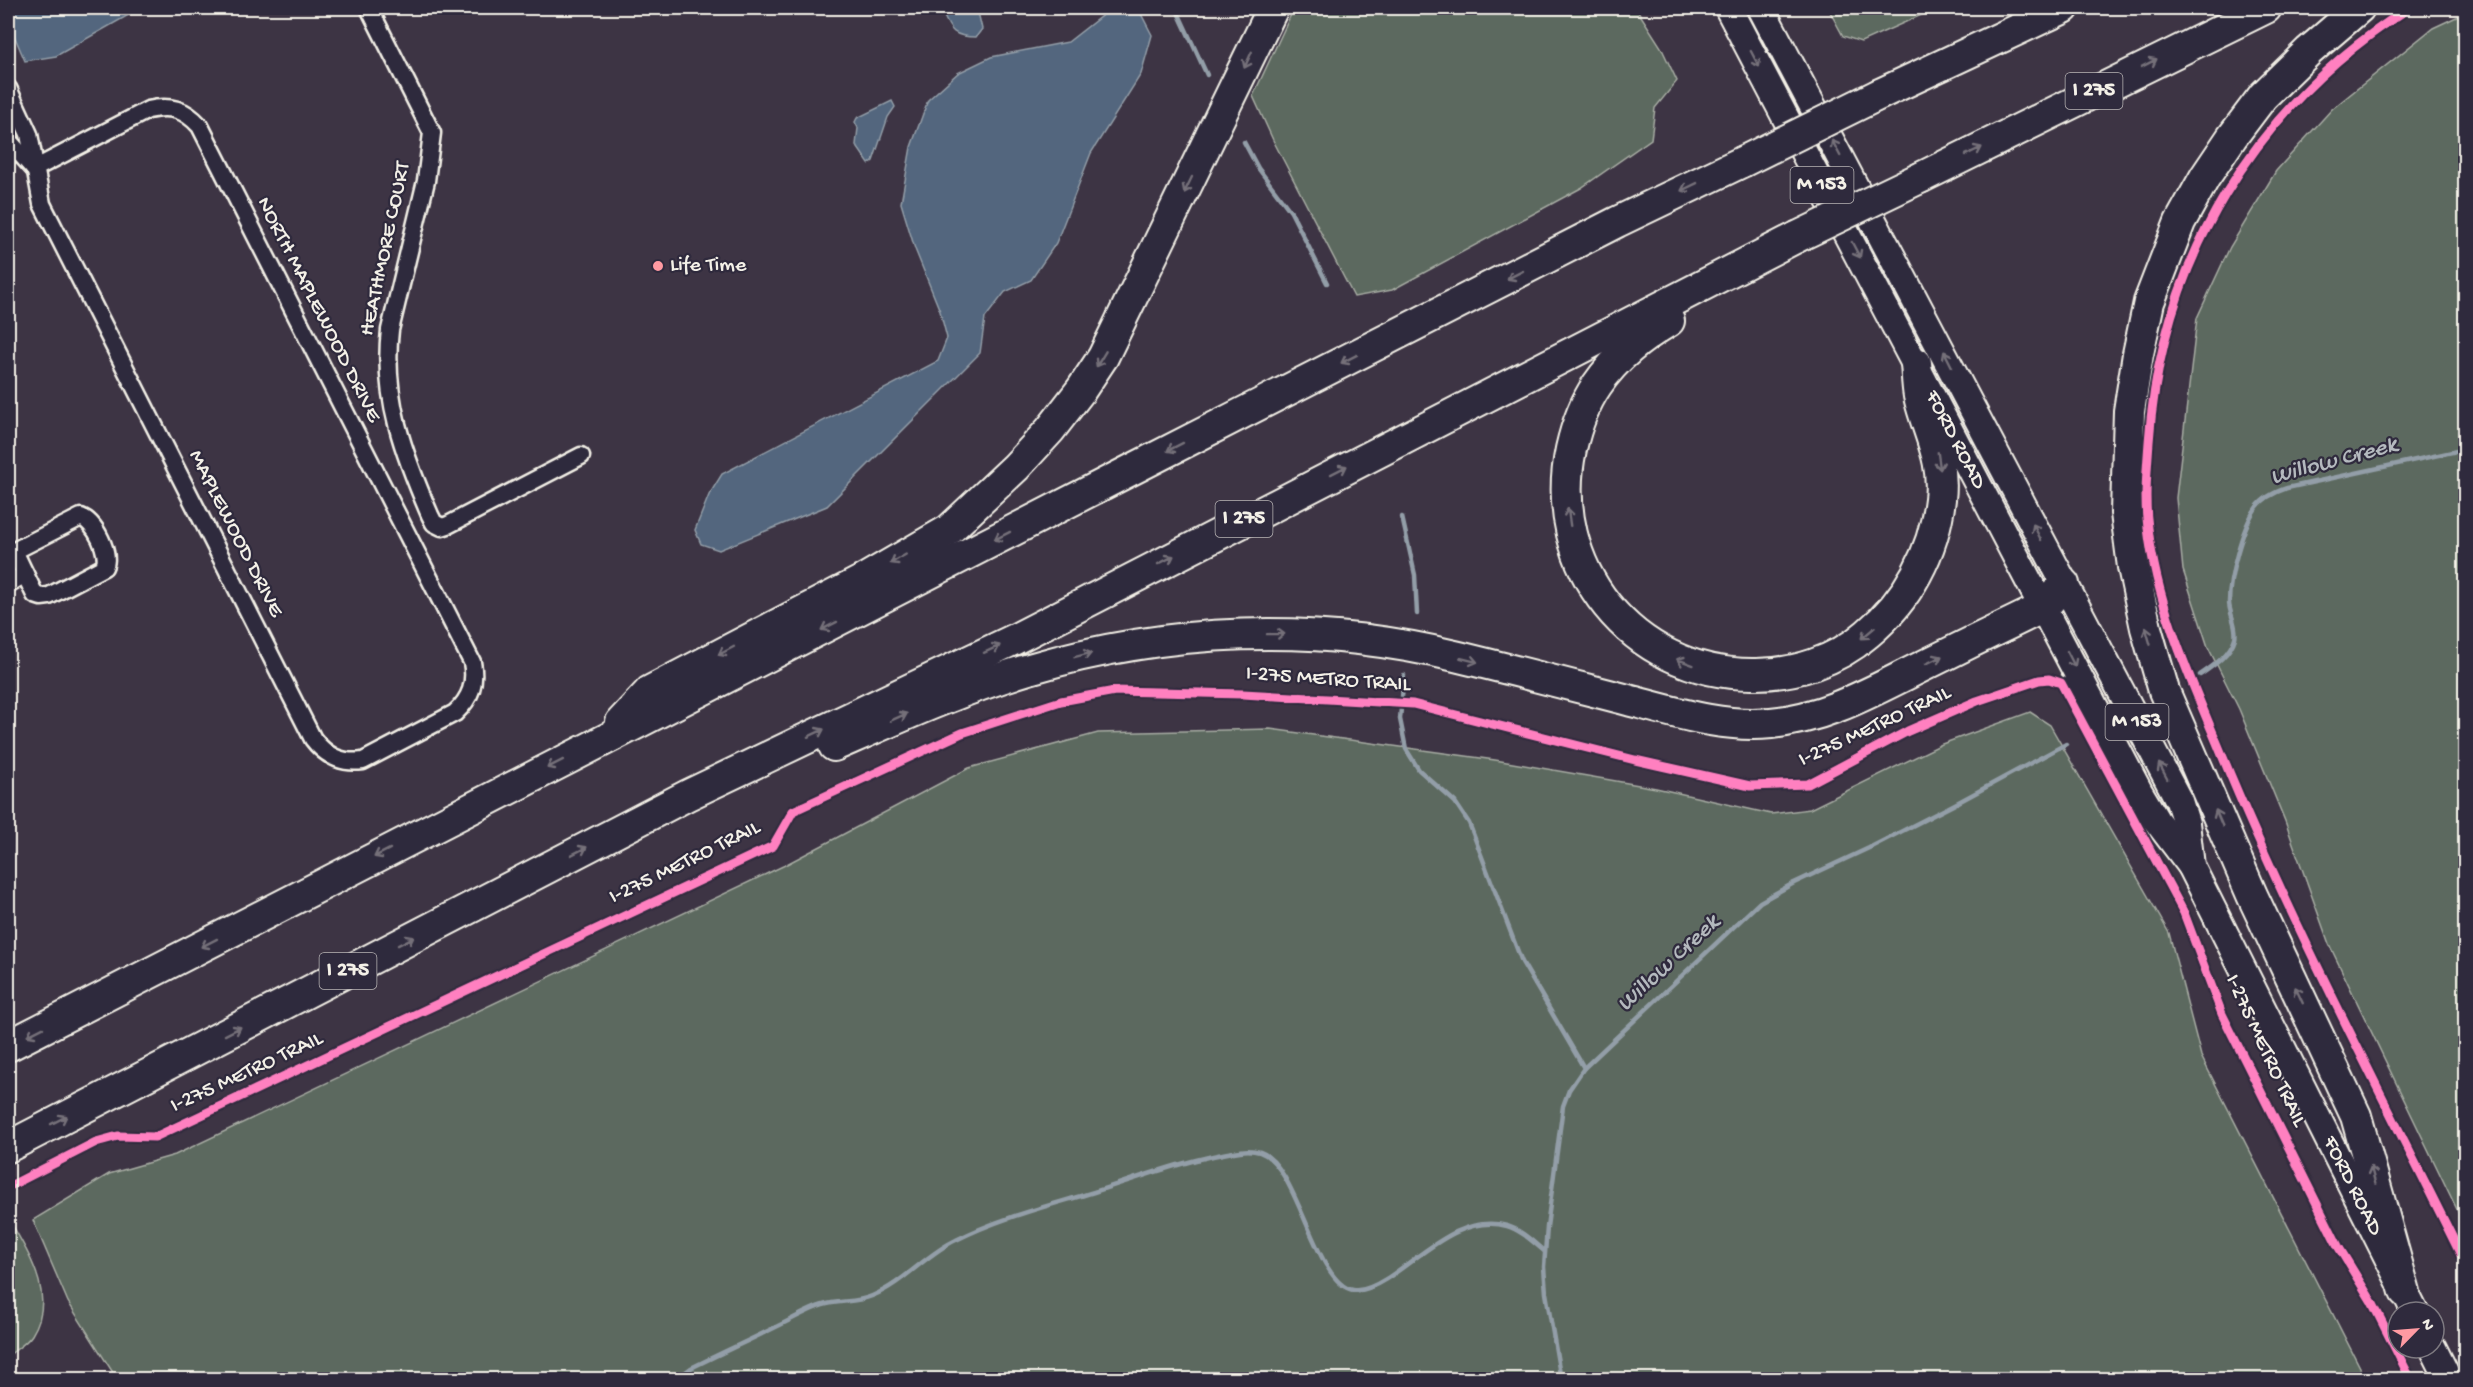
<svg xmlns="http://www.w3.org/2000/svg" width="2473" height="1387" font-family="'Gochi Hand',sans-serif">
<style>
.green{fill:#5c695f;stroke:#a8ada4;stroke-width:1.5}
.water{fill:#53667e;stroke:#939ea8;stroke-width:1.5}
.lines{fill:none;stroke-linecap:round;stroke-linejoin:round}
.stream{stroke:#939ea8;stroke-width:4.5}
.minor-casing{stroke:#f4f1e8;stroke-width:21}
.primary-casing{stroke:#f4f1e8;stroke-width:30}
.motorway-casing{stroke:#f4f1e8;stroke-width:34}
.minor{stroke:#2f2a3d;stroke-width:16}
.primary{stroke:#2f2a3d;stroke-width:26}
.motorway{stroke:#2f2a3d;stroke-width:30}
.motorway-bridge-casing{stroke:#f4f1e8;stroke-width:34;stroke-linecap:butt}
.motorway-bridge{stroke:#2f2a3d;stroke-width:30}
.cycleway-casing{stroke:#2f2a3d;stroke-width:13}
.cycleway{stroke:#ff80c0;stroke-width:9}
.oneway{stroke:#747079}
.poi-dot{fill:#ff9aa2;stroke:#2f2a3d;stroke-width:2}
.labels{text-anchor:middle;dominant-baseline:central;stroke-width:4.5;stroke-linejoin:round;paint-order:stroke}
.shield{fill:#2f2a3d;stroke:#b9b5b5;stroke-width:1.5}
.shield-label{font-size:21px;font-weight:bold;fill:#f4f1e8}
.street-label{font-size:22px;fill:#f4f1e8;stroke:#2f2a3d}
.poi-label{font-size:22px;fill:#f4f1e8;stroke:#2f2a3d;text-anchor:start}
.water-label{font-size:24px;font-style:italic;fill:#b4b9be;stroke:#2f2a3d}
</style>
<rect width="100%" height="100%" fill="#3d3444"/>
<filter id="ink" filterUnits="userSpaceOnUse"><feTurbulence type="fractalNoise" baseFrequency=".0167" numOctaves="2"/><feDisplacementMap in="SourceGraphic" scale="12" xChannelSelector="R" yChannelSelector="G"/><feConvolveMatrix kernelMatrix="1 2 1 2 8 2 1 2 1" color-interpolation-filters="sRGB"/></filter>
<g filter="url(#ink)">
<g class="green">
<polygon points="1294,8 1636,8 1661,47 1677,81 1655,108 1651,139 1581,188 1392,290 1354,297 1273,140 1253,96"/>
<polygon points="1828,8 1937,8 1861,42 1843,36"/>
<polygon points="2465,13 2465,1226 2329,944 2285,821 2239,709 2208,647 2183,570 2176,498 2197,318 2230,247 2276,171 2332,109 2433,28"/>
<polygon points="2030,712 2050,725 2169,933 2201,1056 2366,1379 331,1380 327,1377 321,1380 117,1379 68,1302 33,1220 109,1174 175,1155 783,866 969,768 1098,733 1270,729 1495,760 1656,788 1771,814 1810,809 1942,744"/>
<path d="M 9,1219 C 29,1255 57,1296 32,1335 C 27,1343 15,1350 8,1356 L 8,1220 Z"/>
</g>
<g class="water">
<polygon points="8,8 141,8 56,56 25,61 8,21"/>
<path d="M 940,8 L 977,8 L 982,29 L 976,37 C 950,37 950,28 940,8 Z"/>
<polygon points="1106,8 1138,8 1152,35 1141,74 1091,153 1056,243 1031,280 1005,292 985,318 980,353 827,506 719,550 701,544 695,530 709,495 722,474 938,361 947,338 940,311 915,249 901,203 911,147 928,100 958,73 991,57 1068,42 1105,13"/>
<polygon points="892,101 895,107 888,117 873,161 869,164 856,145 858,128 855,122 857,118"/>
</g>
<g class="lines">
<g class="stream">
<polyline points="1176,8 1207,75"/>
<polyline points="1244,142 1258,168 1291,212 1327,283"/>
<polyline points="1402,517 1415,575 1417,614"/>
<polyline points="1404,675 1400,719 1406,749 1419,770 1455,802 1469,823 1522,962 1584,1068"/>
<path d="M 2200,675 C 2213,666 2230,655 2235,638 C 2238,626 2229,614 2229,602 C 2229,578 2242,528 2256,508 C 2263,498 2275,492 2287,488 L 2466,449"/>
<polyline points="8,778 12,883 8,893"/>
<path d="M 675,1380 L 691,1368 C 721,1353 752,1339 782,1324 C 795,1318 809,1309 823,1305 C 839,1300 856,1303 872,1296 C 904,1283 926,1254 956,1240 C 999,1218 1048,1206 1094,1192 C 1141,1177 1191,1158 1240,1151 C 1246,1150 1253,1150 1260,1152 C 1298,1165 1315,1284 1353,1290 C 1363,1292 1378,1284 1386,1279 C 1421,1257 1461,1213 1507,1226 C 1521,1230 1533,1242 1544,1251"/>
<polyline points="1561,1380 1546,1293 1544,1267 1547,1227 1563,1106 1569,1090 1584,1068 1760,902 1794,883 1869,848 1953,805 2066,744"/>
</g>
<defs>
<g id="minor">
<path d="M 369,8 L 432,133 L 426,181 L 390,330 C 382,397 404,455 430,515 L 434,523 L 442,527 L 448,525 L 581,456"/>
<path d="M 8,88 L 29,134 L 42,204 L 313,739 C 326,756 341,764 363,761 L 455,713 C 471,698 476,683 472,662 L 200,126 C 185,109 170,105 148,110 L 34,169"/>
<polyline points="8,140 34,169"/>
<path d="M 81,517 C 95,522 111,554 104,567 L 49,596 L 41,597 L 35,595 L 16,555 L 18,549 Z"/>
<polyline points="8,584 25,574"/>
</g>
<g id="primary">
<path id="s1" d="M 1728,8 L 2140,793 L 2156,820 L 2191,866 L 2415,1312"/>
<polyline points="1761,8 2179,801 2186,823 2191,866"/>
<polyline points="2433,1348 2449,1380"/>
</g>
<g id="motorway">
<polyline points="2359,8 2309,51 2263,96 2232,137 2205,177 2180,222 2149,302 2138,354 2129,411 2126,513 2133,567 2146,628 2164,691 2252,895 2356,1116 2405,1292"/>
<polyline points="1880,94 2064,8"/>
<polyline points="1922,177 2266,8"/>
<path d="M 1669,321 C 1641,338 1616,357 1597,385 C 1584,404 1576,427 1571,449 C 1546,566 1632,674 1752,674 C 1794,675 1836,661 1867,634 C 1908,600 1934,552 1940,499 C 1945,459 1927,432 1919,396 C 1917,385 1917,374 1916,363"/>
<polyline points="621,722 650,691 863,580 949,530 1016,467 1050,430 1081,390 1103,357 1273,8"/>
<path d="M 834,746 C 898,718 962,689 1029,669 C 1168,628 1315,622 1455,656 C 1513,670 1570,685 1628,700 C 1674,712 1723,728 1771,723 C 1824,718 1867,694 1913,671 C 1957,649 2000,628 2044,607 L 2064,584"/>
<polyline points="8,1046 1129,471 1617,222 1742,162"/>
<polyline points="8,1147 688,795 1015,639 1797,237"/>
</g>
</defs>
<use href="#minor" class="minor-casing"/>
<use href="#primary" class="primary-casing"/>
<use href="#motorway" class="motorway-casing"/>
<use href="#minor" class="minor"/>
<use href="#primary" class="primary"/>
<use href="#motorway" class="motorway"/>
<defs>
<g id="motorway-bridge">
<polyline points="1742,162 1880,94"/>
<polyline points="1797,237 1922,177"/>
</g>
</defs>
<use href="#motorway-bridge" class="motorway-bridge-casing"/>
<use href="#motorway-bridge" class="motorway-bridge"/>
<defs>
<g id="cycleway">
<path d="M 2409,8 C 2255,106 2161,260 2149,442 C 2147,471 2144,499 2148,528 C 2157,606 2190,678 2220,750 C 2292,926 2382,1094 2466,1265"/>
<polyline points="8,1187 96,1142 118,1136 155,1137 773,846 793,811 962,733 1061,701 1115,691 1243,694 1413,704 1635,760 1750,786 1808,784 1908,731 1977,701 2039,680 2049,679 2061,683 2184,913 2222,1014 2338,1246 2372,1302 2411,1380"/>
</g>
</defs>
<use href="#cycleway" class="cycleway-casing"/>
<use href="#cycleway" class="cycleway"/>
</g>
<defs><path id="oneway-shaft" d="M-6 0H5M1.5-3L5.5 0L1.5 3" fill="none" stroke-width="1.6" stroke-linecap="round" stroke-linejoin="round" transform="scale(1.5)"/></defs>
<g class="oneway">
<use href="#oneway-shaft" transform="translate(1755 59) rotate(62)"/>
<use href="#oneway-shaft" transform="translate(1248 60) rotate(115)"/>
<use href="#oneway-shaft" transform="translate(2149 63) rotate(-27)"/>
<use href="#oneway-shaft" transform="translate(1836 148) rotate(-118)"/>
<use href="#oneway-shaft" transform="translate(1974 151) rotate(-26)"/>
<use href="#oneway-shaft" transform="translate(1188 185) rotate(116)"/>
<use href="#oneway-shaft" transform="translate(1689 187) rotate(154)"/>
<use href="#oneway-shaft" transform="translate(1856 250) rotate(62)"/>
<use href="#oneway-shaft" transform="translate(1515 275) rotate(153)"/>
<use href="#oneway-shaft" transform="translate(1101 359) rotate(121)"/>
<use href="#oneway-shaft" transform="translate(1349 359) rotate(153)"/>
<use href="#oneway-shaft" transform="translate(1948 359) rotate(-117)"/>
<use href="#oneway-shaft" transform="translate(1175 447) rotate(153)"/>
<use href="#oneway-shaft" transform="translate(1939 461) rotate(82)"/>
<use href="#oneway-shaft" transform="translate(1339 470) rotate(-27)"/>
<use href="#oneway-shaft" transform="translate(1569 517) rotate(-98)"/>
<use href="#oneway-shaft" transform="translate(2037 532) rotate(-117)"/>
<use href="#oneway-shaft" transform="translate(1002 536) rotate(153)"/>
<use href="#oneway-shaft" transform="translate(898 559) rotate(150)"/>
<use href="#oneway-shaft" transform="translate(1166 560) rotate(-27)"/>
<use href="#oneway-shaft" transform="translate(829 626) rotate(153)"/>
<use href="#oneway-shaft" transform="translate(1868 633) rotate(140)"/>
<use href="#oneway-shaft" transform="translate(1276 634) rotate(-1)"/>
<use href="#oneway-shaft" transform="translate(2148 636) rotate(-106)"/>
<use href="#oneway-shaft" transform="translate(992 649) rotate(-25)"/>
<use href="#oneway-shaft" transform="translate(726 651) rotate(152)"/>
<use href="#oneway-shaft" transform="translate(1083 655) rotate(-14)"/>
<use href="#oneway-shaft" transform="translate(2071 659) rotate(63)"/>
<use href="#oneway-shaft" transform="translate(1469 660) rotate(14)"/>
<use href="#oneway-shaft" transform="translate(1934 660) rotate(-26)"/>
<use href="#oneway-shaft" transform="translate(1685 662) rotate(-160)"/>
<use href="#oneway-shaft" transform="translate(899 717) rotate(-24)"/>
<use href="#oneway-shaft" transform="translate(816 733) rotate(-25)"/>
<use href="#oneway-shaft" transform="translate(555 764) rotate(153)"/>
<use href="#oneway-shaft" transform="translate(2163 771) rotate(-118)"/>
<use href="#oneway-shaft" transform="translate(2219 818) rotate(-113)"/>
<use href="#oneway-shaft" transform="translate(579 851) rotate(-27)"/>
<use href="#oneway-shaft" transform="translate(382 853) rotate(153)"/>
<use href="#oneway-shaft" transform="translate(406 941) rotate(-27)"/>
<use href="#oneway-shaft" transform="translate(209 943) rotate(153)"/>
<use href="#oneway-shaft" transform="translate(2299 995) rotate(-115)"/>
<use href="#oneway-shaft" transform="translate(233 1031) rotate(-27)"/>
<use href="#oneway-shaft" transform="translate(35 1032) rotate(153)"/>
<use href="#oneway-shaft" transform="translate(59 1120) rotate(-27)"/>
<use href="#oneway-shaft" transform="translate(2373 1175) rotate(-105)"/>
</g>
</g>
<circle class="poi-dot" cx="658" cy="266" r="6"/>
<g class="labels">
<g class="shield">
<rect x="2065.5" y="73" width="57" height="36" rx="4.5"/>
<rect x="1790.5" y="167" width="63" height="36" rx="4.5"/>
<rect x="1215.5" y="501" width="57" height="36" rx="4.5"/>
<rect x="2105.5" y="704" width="63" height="36" rx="4.5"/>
<rect x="319.5" y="953" width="57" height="36" rx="4.5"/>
</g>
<g class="shield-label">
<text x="2094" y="91">I 275</text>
<text x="1822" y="185">M 153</text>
<text x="1244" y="519">I 275</text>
<text x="2137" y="722">M 153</text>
<text x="348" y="971">I 275</text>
</g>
<g class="street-label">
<text transform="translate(386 249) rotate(-78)">HEATHMORE COURT</text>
<text transform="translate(318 310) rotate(63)">NORTH MAPLEWOOD DRIVE</text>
<text stroke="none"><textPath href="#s1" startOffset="488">FORD ROAD</textPath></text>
<text transform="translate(235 534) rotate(63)">MAPLEWOOD DRIVE</text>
<text transform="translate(1328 680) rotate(4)">I-275 METRO TRAIL</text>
<text transform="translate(1875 727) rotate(-25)">I-275 METRO TRAIL</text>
<text transform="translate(685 863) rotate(-26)">I-275 METRO TRAIL</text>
<text transform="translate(2265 1051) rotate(65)">I-275 METRO TRAIL</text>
<text transform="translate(247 1073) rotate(-25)">I-275 METRO TRAIL</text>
<text stroke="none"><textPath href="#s1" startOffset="1334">FORD ROAD</textPath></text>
</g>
<g class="poi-label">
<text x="670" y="266">Life Time</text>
</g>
<g class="water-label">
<text transform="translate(2334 462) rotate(-15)">Willow Creek</text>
<text transform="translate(1669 964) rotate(-43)">Willow Creek</text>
</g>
</g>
<rect width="2473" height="1387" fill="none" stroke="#2f2a3d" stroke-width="30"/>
<rect x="15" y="15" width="2443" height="1357" fill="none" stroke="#f4f1e8" stroke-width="2" filter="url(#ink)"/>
<g transform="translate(2416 1330) rotate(65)"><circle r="28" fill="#2f2a3d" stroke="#7e7a81" stroke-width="1.5"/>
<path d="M0-4.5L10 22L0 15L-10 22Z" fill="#ff9aa2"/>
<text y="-9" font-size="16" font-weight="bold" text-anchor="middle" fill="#f4f1e8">N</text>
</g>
</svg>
